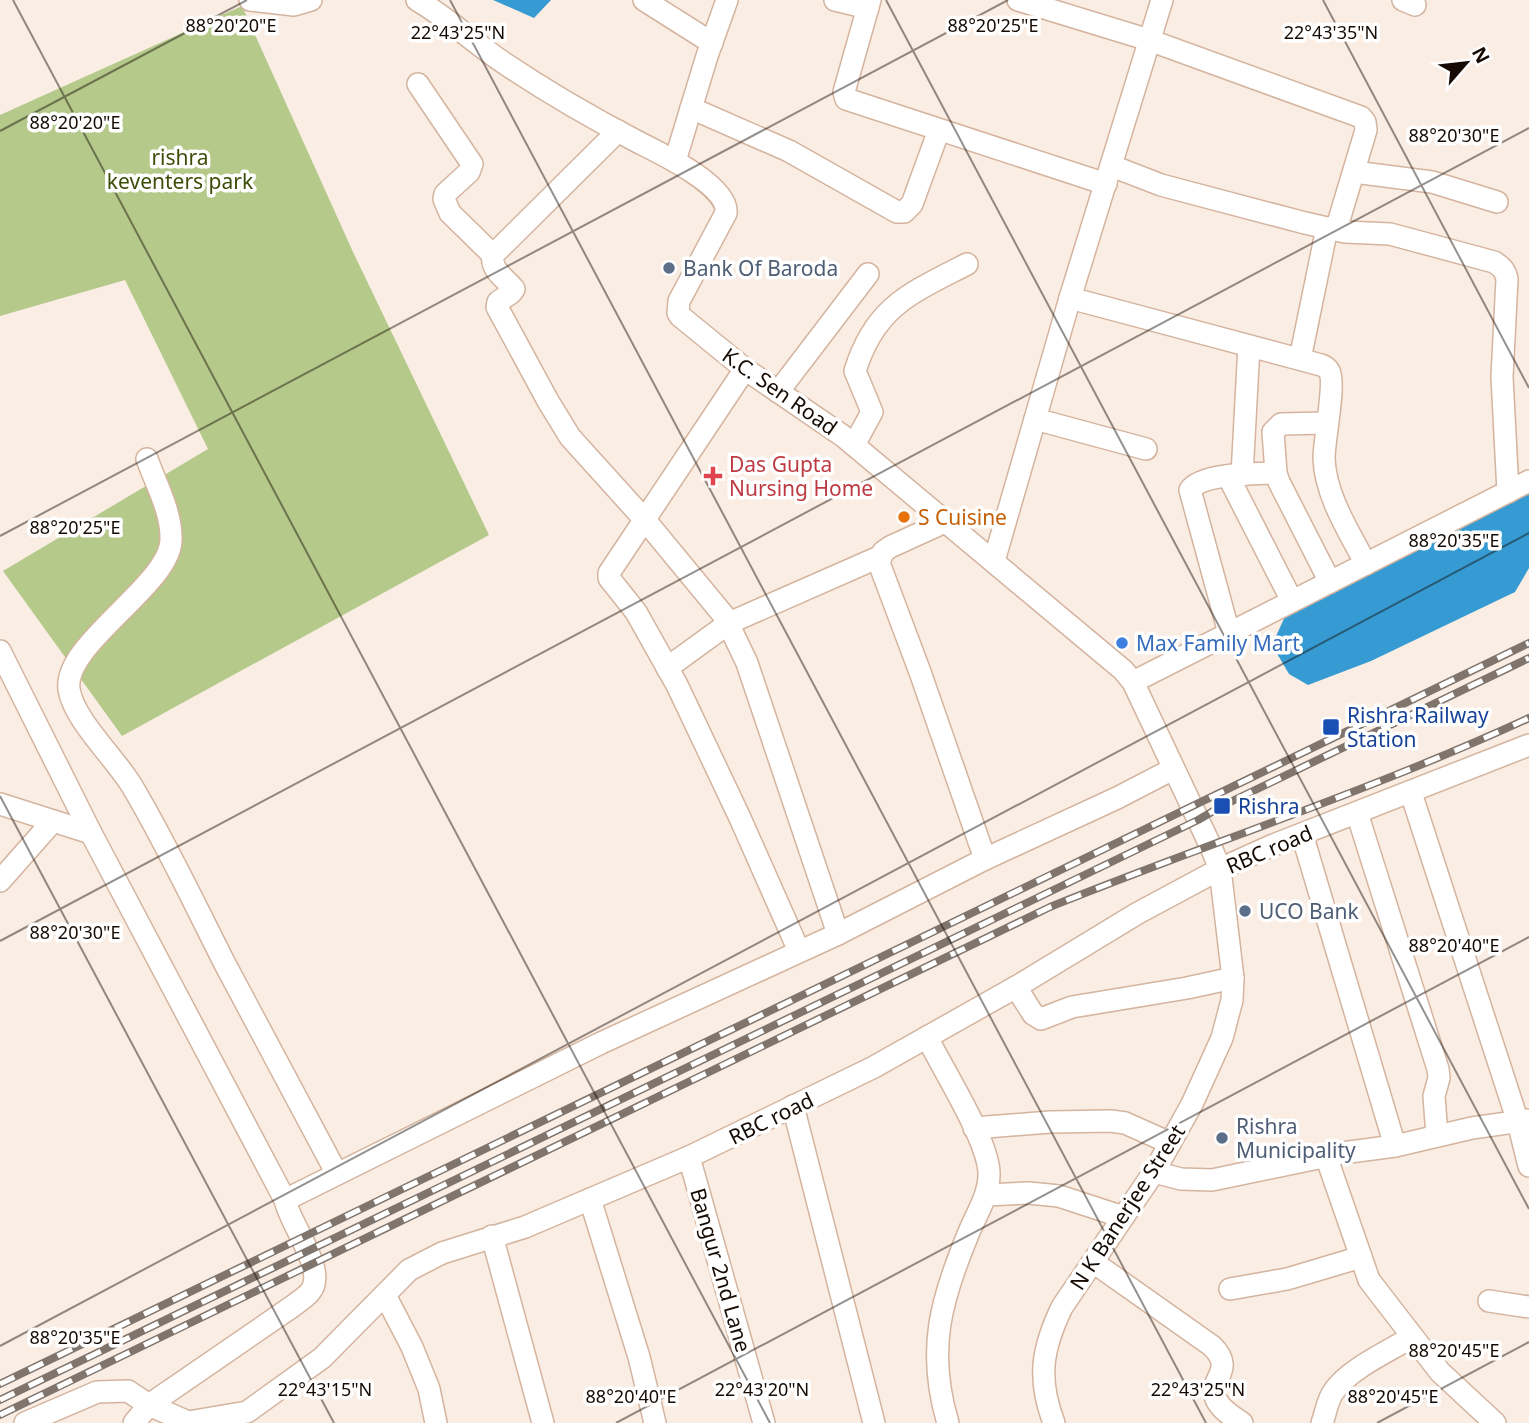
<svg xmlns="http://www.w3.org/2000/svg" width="1529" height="1423" font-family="'Noto Sans',sans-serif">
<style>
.green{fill:#b4c98a}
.water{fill:#369bd2}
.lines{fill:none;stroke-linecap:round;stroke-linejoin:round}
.minor-casing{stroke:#d4b49e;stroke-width:24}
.minor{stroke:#fff;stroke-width:21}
.rail-casing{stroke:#80756d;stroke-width:8}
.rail{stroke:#fff;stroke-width:5;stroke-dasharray:16;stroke-linecap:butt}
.ticks{fill:none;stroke:#150b04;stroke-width:2;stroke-opacity:0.45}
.service-dot{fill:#5c6f8a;stroke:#fff;stroke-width:2.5}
.health-dot{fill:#e0444e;stroke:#fff;stroke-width:2.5}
.food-dot{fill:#e8710a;stroke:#fff;stroke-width:2.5}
.shop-dot{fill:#3f7fe0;stroke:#fff;stroke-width:2.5}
.transit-dot{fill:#1a4fb4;stroke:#fff;stroke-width:2.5}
.labels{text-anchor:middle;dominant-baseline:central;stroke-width:7;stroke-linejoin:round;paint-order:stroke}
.park-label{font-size:21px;fill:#3d4d08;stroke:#fff}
.service-label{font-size:21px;fill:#4e5e75;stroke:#fff;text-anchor:start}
.street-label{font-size:21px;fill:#150b04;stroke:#fff}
.health-label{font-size:21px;fill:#be3a42;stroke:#fff;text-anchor:start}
.food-label{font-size:21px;fill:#c56008;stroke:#fff;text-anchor:start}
.shop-label{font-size:21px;fill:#366cbe;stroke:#fff;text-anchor:start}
.transit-label{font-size:21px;fill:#164399;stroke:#fff;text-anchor:start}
.ticks-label{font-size:18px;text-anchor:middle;fill:#150b04;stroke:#fff;stroke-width:7;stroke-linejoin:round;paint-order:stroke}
</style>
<rect width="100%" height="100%" fill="#faede4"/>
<polygon class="green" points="242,6 353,252 489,535 122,736 3,571 208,449 125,280 0,316 0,115"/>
<g class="water">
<polygon points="493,0 551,0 534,18"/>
<polygon points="1529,486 1529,568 1515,592 1371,661 1308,685 1289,674 1272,645 1292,601"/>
</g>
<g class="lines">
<defs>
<g id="minor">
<polyline points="250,0 294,5 311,0"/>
<path d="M 417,0 C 448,18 474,43 504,63 C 547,92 592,118 638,142 C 660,153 729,186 726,213 L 679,301 L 678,313 L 680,316 L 745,369 L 843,436 L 1123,670 L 1133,682 L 1211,847 L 1220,869 L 1233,978 L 1232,1000 L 1222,1038 L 1192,1104 L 1154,1172 L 1062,1307 C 1042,1349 1037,1378 1054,1423"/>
<polyline points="644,0 712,43"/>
<polyline points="835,0 868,8"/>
<polyline points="870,0 844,92 846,99 1106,184"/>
<polyline points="1018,0 1149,40 1361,117 1365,122 1366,130 1336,230"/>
<polyline points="1403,0 1415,5"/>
<polyline points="418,84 472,164 469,172 445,194 444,199 450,213 493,255"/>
<polyline points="691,108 789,151 897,212 904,212 912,204 939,130"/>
<path d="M 618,131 L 493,255 C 490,270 505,278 514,289 L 511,293 L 498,302 L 497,307 L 548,401 L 570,437 L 645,520 L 725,617 L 747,663 L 838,934"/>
<polyline points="675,161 707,56 727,0"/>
<path d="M 1112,166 L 1161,185 L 1305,223 L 1345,232 L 1390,234 L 1494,262 C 1502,267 1505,270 1507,279 L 1502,377 L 1508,492"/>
<polyline points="1354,172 1432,182 1497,202"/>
<path d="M 1070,298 L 1321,365 C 1324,366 1327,368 1329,371 C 1336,382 1324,441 1324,458 C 1325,495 1349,532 1366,564"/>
<polyline points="1300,359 1327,228"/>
<polyline points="745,369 609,573 609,578 636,612 677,685 740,818 799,951"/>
<polyline points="778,392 868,274"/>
<polyline points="1035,419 1146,449"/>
<polyline points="1327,423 1281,424 1273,432 1276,473 1279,482 1330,582"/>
<path d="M 854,445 L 872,412 L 855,371 C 875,306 911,293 967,264"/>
<path d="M 147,459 C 156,484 172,513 171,540 C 170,585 63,644 69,689 C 73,719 116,759 132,786 C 166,843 195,905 225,964 C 262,1034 299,1104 337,1174"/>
<polyline points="1242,475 1249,346"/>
<polyline points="1228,476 1292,601"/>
<polyline points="994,561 1070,298 1162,0"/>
<path d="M 1229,633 L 1190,490 C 1202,473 1255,474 1276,473"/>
<path d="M 0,651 L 91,833 L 285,1200 C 290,1225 328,1271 310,1292 C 306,1297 298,1302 293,1306 L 149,1405 L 134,1423"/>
<polyline points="667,668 729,623 879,557"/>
<polyline points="1133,682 1529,481"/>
<polyline points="1411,793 1518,1122 1529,1166"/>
<polyline points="0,804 91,833"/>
<polyline points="1357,813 1438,1069 1439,1078 1434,1096 1437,1136"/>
<polyline points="1302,834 1395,1146"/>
<polyline points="985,859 1117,798 1173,769"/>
<polyline points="0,881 53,821"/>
<polyline points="1016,987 1033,1014 1041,1019 1072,1007 1187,988 1233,978"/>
<path d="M 927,1037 C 943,1070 987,1138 989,1172 C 990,1193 977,1213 969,1232 C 941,1299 926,1350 948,1423"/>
<polyline points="793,1106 874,1423"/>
<polyline points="974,1128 1050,1122 1111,1121 1125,1123 1170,1143"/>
<polyline points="1326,1156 1369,1280 1440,1372 1495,1423"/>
<polyline points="689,1157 764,1423"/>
<polyline points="1154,1172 1181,1179 1212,1180 1342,1153 1395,1146 1472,1128 1529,1120"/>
<polyline points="986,1195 1029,1193 1059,1196 1123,1217"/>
<polyline points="590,1199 639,1357 655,1423"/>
<polyline points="285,1200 601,1043 838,934 985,859 920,672 879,563 883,552 890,547 947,521"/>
<polyline points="492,1236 543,1423"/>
<path d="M 1093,1262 L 1212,1346 C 1237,1371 1207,1379 1216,1399 C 1221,1410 1233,1417 1242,1423"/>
<polyline points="1230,1289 1287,1279 1361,1257"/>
<polyline points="385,1295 412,1347 429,1389 436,1423"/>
<polyline points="1489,1301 1529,1307"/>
<polyline points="25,1423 97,1392 128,1391 149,1405 188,1422 247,1412 322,1358 409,1270 442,1253 525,1227 689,1157 874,1067 1016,987 1138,913 1220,869 1271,846 1529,745"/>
<path d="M 1322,1423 C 1326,1413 1327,1400 1334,1391 C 1349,1369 1389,1351 1412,1337"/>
</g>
</defs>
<use href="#minor" class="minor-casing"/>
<use href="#minor" class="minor"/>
<defs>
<g id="rail">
<polyline points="0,1384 1529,643"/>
<polyline points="0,1400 1198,820 1222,806 1529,658"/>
<path d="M 0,1415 L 1050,907 C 1209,843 1373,790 1529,718"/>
</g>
</defs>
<use href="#rail" class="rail-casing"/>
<use href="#rail" class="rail"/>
</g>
<path class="ticks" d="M 13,0 L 770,1423M 450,0 L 1206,1423M 886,0 L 1529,1209M 1323,0 L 1529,388M 0,131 L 247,0M 0,536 L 1008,0M 0,796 L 334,1423M 0,941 L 1529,128M 0,1346 L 1529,533M 616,1423 L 1529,937M 1377,1423 L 1529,1342"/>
<g class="service-dot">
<circle cx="669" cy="268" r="7"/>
<circle cx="1245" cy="911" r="7"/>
<circle cx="1222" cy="1138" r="7"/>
</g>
<path class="health-dot" d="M709.5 465.5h7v7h7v7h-7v7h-7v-7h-7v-7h7z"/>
<circle class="food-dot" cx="904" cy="517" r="7"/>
<circle class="shop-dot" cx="1122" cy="643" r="7"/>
<g class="transit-dot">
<rect x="1322" y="718" width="18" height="18" rx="3.5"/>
<rect x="1213" y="797" width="18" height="18" rx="3.5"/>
</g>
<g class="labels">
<g class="park-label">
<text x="180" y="157">rishra<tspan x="180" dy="24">keventers park</tspan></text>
</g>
<g class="service-label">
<text x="683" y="268">Bank Of Baroda</text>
<text x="1259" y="911">UCO Bank</text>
<text x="1236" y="1126">Rishra<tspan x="1236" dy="24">Municipality</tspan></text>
</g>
<g class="street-label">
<text transform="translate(780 391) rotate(35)">K.C. Sen Road</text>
<text transform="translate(1269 849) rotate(-23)">RBC road</text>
<text transform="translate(771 1118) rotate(-26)">RBC road</text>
<text transform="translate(1127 1207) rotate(-57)">N K Banerjee Street</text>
<text transform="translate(721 1270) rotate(74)">Bangur 2nd Lane</text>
</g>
<g class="health-label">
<text x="729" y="464">Das Gupta<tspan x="729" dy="24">Nursing Home</tspan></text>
</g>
<g class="food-label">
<text x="918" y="517">S Cuisine</text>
</g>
<g class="shop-label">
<text x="1136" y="643">Max Family Mart</text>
</g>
<g class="transit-label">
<text x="1347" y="715">Rishra Railway<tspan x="1347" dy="24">Station</tspan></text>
<text x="1238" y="806">Rishra</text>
</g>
</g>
<g class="ticks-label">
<text x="231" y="32">88°20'20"E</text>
<text x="993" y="32">88°20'25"E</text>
<text x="458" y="39">22°43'25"N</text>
<text x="1331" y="39">22°43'35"N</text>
<text x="75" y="129">88°20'20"E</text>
<text x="1454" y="142">88°20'30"E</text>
<text x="75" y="534">88°20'25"E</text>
<text x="1454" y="547">88°20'35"E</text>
<text x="75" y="939">88°20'30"E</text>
<text x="1454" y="952">88°20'40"E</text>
<text x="75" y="1344">88°20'35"E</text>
<text x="1454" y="1357">88°20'45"E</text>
<text x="325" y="1396">22°43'15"N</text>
<text x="762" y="1396">22°43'20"N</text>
<text x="1198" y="1396">22°43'25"N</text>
<text x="631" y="1403">88°20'40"E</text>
<text x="1393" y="1403">88°20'45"E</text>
</g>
<g transform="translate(1466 63) rotate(62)" stroke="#ffffff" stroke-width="5" paint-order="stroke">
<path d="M0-5L12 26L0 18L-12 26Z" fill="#150b04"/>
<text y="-10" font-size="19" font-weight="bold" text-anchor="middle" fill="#150b04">N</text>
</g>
</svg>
